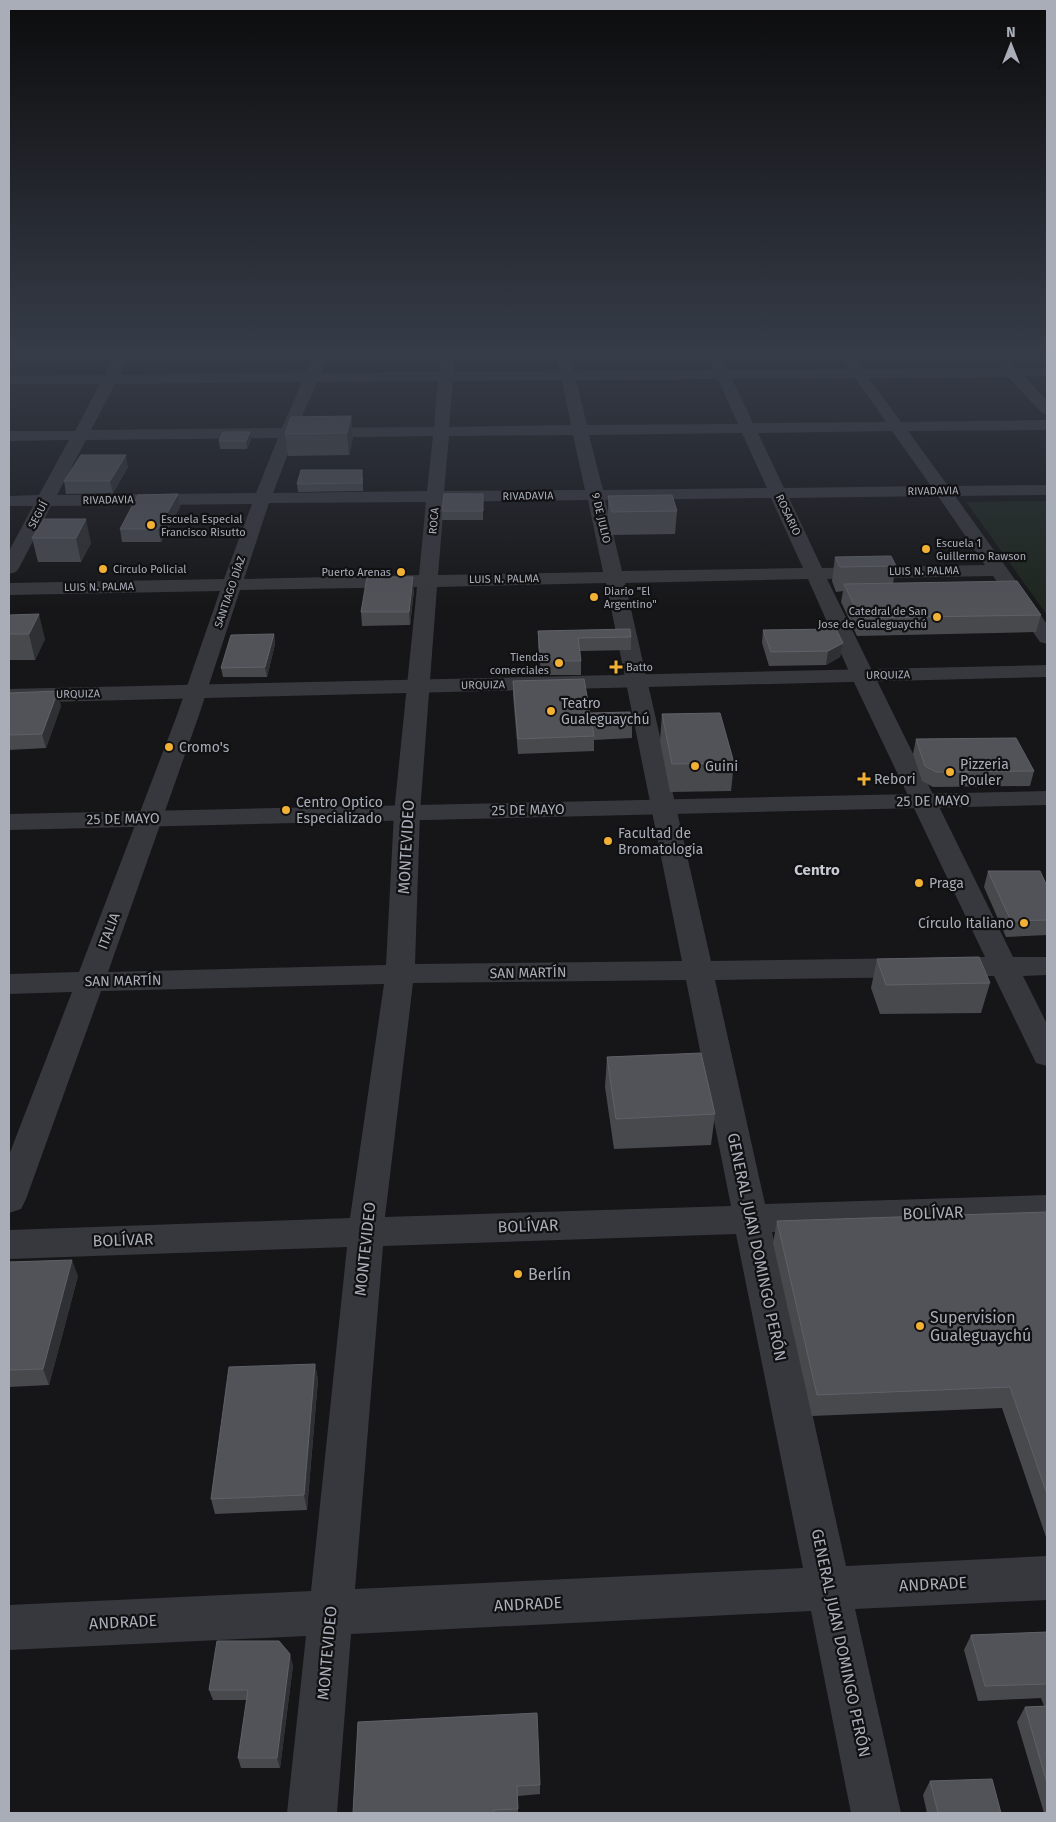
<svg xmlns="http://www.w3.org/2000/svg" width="1056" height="1822" font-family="'Fira Sans',sans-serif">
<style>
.green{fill:#1e261f}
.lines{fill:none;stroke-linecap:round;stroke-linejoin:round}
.minor{fill:#37383d;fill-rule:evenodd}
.tertiary{fill:#37383d;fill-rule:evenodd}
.wall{fill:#47494d}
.shaded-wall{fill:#2f3033}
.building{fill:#525359;stroke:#5f6168}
.poi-dot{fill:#f2b134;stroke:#111113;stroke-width:2}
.labels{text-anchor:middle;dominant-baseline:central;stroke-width:4.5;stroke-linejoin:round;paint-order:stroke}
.far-street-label{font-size:11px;fill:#a8adb8;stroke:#111113}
.far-poi-label{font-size:11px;fill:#a8adb8;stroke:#111113;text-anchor:start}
.poi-label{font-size:14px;fill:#a8adb8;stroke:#111113;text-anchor:start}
.street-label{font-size:14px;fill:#a8adb8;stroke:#111113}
.neighbourhood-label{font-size:15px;font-weight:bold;fill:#c9ccd4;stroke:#111113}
.near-street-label{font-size:16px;fill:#a8adb8;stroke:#111113}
.near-poi-label{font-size:16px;fill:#a8adb8;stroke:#111113;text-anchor:start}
</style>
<rect width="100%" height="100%" fill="#161618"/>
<g class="green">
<polygon points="228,355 313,355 306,373 221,373"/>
<polygon points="1047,501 1047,615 966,502"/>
</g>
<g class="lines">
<path class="minor" d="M 116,355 L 130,355 L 120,375 L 306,373 L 315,355 L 329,355 L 321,373 L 439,372 L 441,355 L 455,355 L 454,372 L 560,371 L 556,355 L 570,355 L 574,371 L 714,370 L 707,355 L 721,355 L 728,370 L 849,369 L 844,362 L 851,358 L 856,359 L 863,369 L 1000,368 L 998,365 L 1005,361 L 1010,362 L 1016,368 L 1047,368 L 1047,376 L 1024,376 L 1047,401 L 1047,415 L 1042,413 L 1008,377 L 869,378 L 901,422 L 1047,420 L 1047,430 L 908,431 L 948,486 L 1047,485 L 1047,495 L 955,496 L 1047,624 L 1047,644 L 1040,642 L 993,576 L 827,579 L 1013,957 L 1047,957 L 1047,975 L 1023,976 L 1047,1024 L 1047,1066 L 1036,1063 L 994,976 L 715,980 L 765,1204 L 1047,1195 L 1047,1223 L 772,1232 L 846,1566 L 1047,1556 L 1047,1600 L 855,1609 L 901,1813 L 851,1813 L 811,1611 L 351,1634 L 337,1813 L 287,1813 L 306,1636 L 9,1650 L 9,1605 L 311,1591 L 347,1247 L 9,1259 L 9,1230 L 350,1218 L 384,984 L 101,991 L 26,1199 L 21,1209 L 9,1213 L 9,1155 L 72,992 L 9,994 L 9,974 L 79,972 L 177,715 L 220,591 L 9,595 L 9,583 L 224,579 L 252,504 L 51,506 L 19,568 L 16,572 L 9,574 L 9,551 L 33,506 L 9,506 L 9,496 L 39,495 L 69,440 L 9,441 L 9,431 L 75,431 L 100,384 L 9,384 L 9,376 L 105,375 ZM 855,378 L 886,422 L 753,423 L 732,379 ZM 718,379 L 738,424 L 587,425 L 576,380 ZM 562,380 L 571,425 L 449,427 L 453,381 ZM 438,381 L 434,427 L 297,428 L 317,382 ZM 302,382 L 282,428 L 91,430 L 115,384 ZM 892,431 L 931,486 L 784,488 L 758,433 ZM 742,433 L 767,488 L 603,490 L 589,435 ZM 573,435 L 585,490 L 444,491 L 449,436 ZM 433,436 L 427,491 L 273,493 L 294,438 ZM 278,438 L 256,493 L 57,495 L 86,440 ZM 938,496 L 985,565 L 822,568 L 789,498 ZM 771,498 L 803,568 L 622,571 L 605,500 ZM 588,500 L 603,572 L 438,575 L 444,502 ZM 426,502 L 419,575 L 244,579 L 269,503 ZM 808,579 L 851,676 L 985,957 L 711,961 L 625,583 ZM 606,583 L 682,961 L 415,964 L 420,813 L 437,587 ZM 417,587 L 394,813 L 386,965 L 108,972 L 199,715 L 240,590 ZM 686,980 L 731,1206 L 385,1217 L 413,983 ZM 736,1234 L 803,1568 L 355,1589 L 383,1246 Z"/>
<g class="tertiary">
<polygon points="1047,665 1047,677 9,703 9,689"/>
<polygon points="1047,791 1047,805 9,830 9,814"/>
</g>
</g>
<g class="wall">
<polygon points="351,416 353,438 349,455 288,456 285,434"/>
<polygon points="251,440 247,449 220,449 219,441"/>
<polygon points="128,467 113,493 66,494 64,481"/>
<polygon points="363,478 363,491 298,492 297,484"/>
<polygon points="178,494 180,507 161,542 122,542 120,529"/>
<polygon points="483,494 483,520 442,520 442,511"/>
<polygon points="608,496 677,511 675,534 611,535 608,519"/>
<polygon points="44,519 91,543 81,562 38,562 32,538"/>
<polygon points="835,557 896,566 893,584 1041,615 1036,632 857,636 841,602 843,591 836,592 832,581"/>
<polygon points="414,590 410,625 362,626 361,612"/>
<polygon points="9,615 45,639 35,660 9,660"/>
<polygon points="763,630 843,643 840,657 826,665 769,666 762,643"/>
<polygon points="538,631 631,637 631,650 580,651 581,661 581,675 541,675 538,645"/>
<polygon points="274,634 275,644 267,677 223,677 221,668"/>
<polygon points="513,681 590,713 632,724 632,738 594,740 594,751 518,754 513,695"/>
<polygon points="9,693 61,706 46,748 9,750"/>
<polygon points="662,714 734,763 731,791 670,792 660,741"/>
<polygon points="916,739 1034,771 1030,786 933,787 922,781 913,754"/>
<polygon points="988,871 1047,886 1047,935 1006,937 984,887"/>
<polygon points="877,959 990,983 981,1013 880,1014 871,988"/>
<polygon points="607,1057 715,1114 711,1145 614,1149 605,1087"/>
<polygon points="1047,1212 1047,1540 1002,1408 812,1416 773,1243 777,1221"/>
<polygon points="9,1262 78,1276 49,1385 9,1387"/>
<polygon points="315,1364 318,1380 307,1510 215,1514 211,1499"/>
<polygon points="1047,1632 1047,1813 1044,1813 1017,1722 1025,1707 1044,1706 1041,1698 978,1701 964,1650 971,1635"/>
<polygon points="293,1665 280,1768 241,1768 238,1758 247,1700 213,1700 209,1690"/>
<polygon points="358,1722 540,1785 540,1794 518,1796 518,1813 353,1813"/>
<polygon points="930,1781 1001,1813 927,1813 923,1795"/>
</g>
<g class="shaded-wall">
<polygon points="351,416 353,438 349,455 347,433"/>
<polygon points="250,432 251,440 247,449 246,441"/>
<polygon points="126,455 128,467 113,493 110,481"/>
<polygon points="178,494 180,507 161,542 158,529"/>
<polygon points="86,519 91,543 81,562 76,538"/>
<polygon points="413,577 414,590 410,625 409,612"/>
<polygon points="39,614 45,639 35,660 29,634"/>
<polygon points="274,634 275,644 267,677 265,667"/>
<polygon points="843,643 840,657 826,665 828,651"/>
<polygon points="58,691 61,706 46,748 42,734"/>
<polygon points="72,1260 78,1276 49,1385 43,1369"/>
<polygon points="315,1364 318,1380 307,1510 304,1495"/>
<polygon points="290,1654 293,1665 280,1768 277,1758"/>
</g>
<g class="building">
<polygon points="351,416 347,433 285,434 291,417"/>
<polygon points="223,432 250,432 246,441 219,441"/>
<polygon points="81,455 126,455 110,481 64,481"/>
<polygon points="301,470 362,470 362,483 297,484"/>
<polygon points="178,494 158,529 120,529 138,495"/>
<polygon points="444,494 483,494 483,511 442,511"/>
<polygon points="672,495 677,511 612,512 608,496"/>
<polygon points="44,519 86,519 76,538 32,538"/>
<polygon points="891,556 896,566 840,567 835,557"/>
<polygon points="367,577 413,577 409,612 361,612"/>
<polygon points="1017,581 1041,615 860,618 844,584"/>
<polygon points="39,614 29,634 9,634 9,615"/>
<polygon points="630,629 631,637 578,638 581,661 541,661 538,631"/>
<polygon points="836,629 843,643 828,651 771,652 763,630"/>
<polygon points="274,634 265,667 221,668 231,635"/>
<polygon points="584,679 590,713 630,712 632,724 592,725 594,736 518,739 513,681"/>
<polygon points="58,691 42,734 9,735 9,693"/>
<polygon points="720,713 734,763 672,764 662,714"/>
<polygon points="1016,738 1034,771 936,772 925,766 916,739"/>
<polygon points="988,871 1040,871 1047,886 1047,920 1011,921"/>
<polygon points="979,957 990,983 886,985 877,959"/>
<polygon points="701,1053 715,1114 616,1119 607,1057"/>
<polygon points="1047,1212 1047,1494 1010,1387 817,1395 777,1221"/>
<polygon points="72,1260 43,1369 9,1370 9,1262"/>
<polygon points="315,1364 304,1495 211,1499 229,1367"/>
<polygon points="1047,1632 1047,1684 985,1686 971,1635"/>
<polygon points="217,1641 279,1641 290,1654 277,1758 238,1758 248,1690 209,1690"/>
<polygon points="1047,1706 1047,1783 1025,1707"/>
<polygon points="537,1713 540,1785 517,1786 518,1809 494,1810 494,1813 353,1813 358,1722"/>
<polygon points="992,1779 1001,1813 938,1813 930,1781"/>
</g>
<linearGradient id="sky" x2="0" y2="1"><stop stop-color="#0c0c0d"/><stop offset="0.58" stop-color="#363c48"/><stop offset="1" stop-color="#363c48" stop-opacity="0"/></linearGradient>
<rect width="1056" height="610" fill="url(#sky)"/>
<g class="poi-dot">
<circle cx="151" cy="525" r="5"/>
<circle cx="926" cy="549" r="5"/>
<circle cx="103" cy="569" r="5"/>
<circle cx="401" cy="572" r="5"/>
<circle cx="594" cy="597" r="5"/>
<circle cx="937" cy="617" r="5"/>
<circle cx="559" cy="663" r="5"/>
<path d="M613.5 659.5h5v5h5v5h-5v5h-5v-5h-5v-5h5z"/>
<circle cx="551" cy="711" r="5"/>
<circle cx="169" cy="747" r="5"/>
<circle cx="695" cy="766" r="5"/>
<circle cx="950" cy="772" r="5"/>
<path d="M861.5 771.5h5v5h5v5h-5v5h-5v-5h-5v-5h5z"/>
<circle cx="286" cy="810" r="5"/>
<circle cx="608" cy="841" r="5"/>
<circle cx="919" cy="883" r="5"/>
<circle cx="1024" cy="923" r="5"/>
<circle cx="518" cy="1274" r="5"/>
<circle cx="920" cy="1326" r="5"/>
</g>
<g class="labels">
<g class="far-street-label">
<text transform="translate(933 491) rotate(-1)">RIVADAVIA</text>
<text transform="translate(528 496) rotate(-1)">RIVADAVIA</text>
<text transform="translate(108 500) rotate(-1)">RIVADAVIA</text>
<text transform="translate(38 515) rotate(-62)">SEGUÍ</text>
<text transform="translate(788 515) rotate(65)">ROSARIO</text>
<text transform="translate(601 518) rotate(77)">9 DE JULIO</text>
<text transform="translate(434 521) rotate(-85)">ROCA</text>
<text transform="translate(924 571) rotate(-1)">LUIS N. PALMA</text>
<text transform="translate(504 579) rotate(-1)">LUIS N. PALMA</text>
<text transform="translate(99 587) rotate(-1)">LUIS N. PALMA</text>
<text transform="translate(230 592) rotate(-71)">SANTIAGO DÍAZ</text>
<text transform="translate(888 675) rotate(-1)">URQUIZA</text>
<text transform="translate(483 685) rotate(-1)">URQUIZA</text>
<text transform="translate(78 694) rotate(-1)">URQUIZA</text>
</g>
<g class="far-poi-label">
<text x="161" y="519">Escuela Especial<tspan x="161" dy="13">Francisco Risutto</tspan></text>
<text x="936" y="543">Escuela 1<tspan x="936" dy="13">Guillermo Rawson</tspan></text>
<text x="113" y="569">Circulo Policial</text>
<text x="391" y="572" text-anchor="end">Puerto Arenas</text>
<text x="604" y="591">Diario "El<tspan x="604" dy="13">Argentino"</tspan></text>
<text x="927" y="611" text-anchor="end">Catedral de San<tspan x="927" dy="13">Jose de Gualeguaychú</tspan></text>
<text x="549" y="657" text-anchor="end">Tiendas<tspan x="549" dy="13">comerciales</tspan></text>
<text x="626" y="667">Batto</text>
</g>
<g class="poi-label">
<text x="561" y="703">Teatro<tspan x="561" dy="16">Gualeguaychú</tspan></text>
<text x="179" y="747">Cromo's</text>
<text x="960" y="764">Pizzeria<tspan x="960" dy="16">Pouler</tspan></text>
<text x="705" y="766">Guini</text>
<text x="874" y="779">Rebori</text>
<text x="296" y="802">Centro Optico<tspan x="296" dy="16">Especializado</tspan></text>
<text x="618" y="833">Facultad de<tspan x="618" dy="16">Bromatologia</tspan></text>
<text x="929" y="883">Praga</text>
<text x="1014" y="923" text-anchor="end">Círculo Italiano</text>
</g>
<g class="street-label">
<text transform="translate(933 801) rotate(-1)">25 DE MAYO</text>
<text transform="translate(528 810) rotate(-1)">25 DE MAYO</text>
<text transform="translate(123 819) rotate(-1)">25 DE MAYO</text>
<text transform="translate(109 931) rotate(-69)">ITALIA</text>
<text transform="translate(528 973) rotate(-1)">SAN MARTÍN</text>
<text transform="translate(123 981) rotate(-1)">SAN MARTÍN</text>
</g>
<g class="neighbourhood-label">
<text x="817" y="870">Centro</text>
</g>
<g class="near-street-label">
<text transform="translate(406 847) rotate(-87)">MONTEVIDEO</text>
<text transform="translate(933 1213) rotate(-2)">BOLÍVAR</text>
<text transform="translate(528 1226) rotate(-2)">BOLÍVAR</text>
<text transform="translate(123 1240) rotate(-2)">BOLÍVAR</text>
<text transform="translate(757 1247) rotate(78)">GENERAL JUAN DOMINGO PERÓN</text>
<text transform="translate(365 1249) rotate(-84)">MONTEVIDEO</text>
<text transform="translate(933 1584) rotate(-3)">ANDRADE</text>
<text transform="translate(528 1604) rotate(-3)">ANDRADE</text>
<text transform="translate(123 1622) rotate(-3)">ANDRADE</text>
<text transform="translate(841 1643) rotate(78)">GENERAL JUAN DOMINGO PERÓN</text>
<text transform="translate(327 1653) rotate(-85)">MONTEVIDEO</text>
</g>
<g class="near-poi-label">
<text x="528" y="1274">Berlín</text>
<text x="930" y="1317">Supervision<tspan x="930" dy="18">Gualeguaychú</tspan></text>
</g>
</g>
<rect width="1056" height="1822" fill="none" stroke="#a8adb8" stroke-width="20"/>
<g transform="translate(1011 45)" stroke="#111113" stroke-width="4" paint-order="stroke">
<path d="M0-4L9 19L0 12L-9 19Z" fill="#a8adb8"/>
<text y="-8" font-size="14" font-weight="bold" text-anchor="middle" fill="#a8adb8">N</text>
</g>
</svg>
